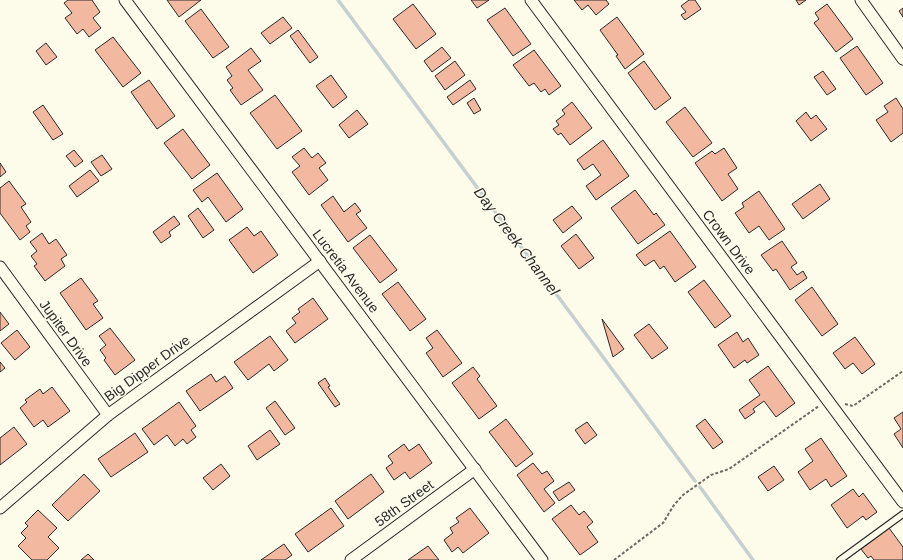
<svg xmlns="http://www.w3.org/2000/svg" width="903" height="560" font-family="Helvetica,sans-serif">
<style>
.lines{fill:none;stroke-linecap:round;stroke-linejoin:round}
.stream{stroke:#c7d0d0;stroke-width:3.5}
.building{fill:#f2b8a0;stroke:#2b2b2b}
.service-casing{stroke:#2b2b2b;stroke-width:8}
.minor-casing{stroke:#2b2b2b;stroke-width:13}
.path{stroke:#6a6964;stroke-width:2;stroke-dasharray:3 2;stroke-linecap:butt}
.service{stroke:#fdfbea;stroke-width:5.5}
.minor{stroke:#fdfbea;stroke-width:11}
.labels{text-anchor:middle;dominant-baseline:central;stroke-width:3;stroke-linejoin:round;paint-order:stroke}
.street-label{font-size:14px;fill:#2b2b2b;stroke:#fdfbea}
.water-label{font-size:15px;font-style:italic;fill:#2b2b2b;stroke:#fdfbea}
</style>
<rect width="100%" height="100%" fill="#fdfbea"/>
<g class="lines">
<g class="stream">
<polyline points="338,0 695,481"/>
<polyline points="700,487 753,560"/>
</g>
</g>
<g class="building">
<polygon points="68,0 92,0 100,12 93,18 101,28 89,37 83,29 77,34 65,18 72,13 64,3"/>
<polygon points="167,0 201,0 179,17"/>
<polygon points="471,0 489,0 477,8"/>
<polygon points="574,0 606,0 609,4 596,15 588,5 582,10"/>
<polygon points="689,0 695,0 701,9 685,20 681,15 686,12 681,6"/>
<polygon points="796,0 806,0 799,5"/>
<polygon points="413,4 436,34 416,49 393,19"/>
<polygon points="827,4 853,39 836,52 814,23 819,19 815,13"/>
<polygon points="505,8 531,44 513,56 487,20"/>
<polygon points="903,8 903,17 899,11"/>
<polygon points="201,9 229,47 213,58 185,21"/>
<polygon points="283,17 292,28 270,44 261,33"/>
<polygon points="617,17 644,54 625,69 616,56 618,55 600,30"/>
<polygon points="298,30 318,57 310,63 290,36"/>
<polygon points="113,37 141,73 123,87 95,50"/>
<polygon points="46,43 57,57 46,65 36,51"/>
<polygon points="857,46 883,83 866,95 840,58"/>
<polygon points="442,47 451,58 432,72 424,61"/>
<polygon points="251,48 261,61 248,70 263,90 241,105 230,90 233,88 227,80 232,76 226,67"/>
<polygon points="534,50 561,86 549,95 545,89 541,92 534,83 529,86 513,65"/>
<polygon points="455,61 465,75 445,90 435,76"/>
<polygon points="644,61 671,98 655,110 628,73"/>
<polygon points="823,71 836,89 827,95 814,77"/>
<polygon points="331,75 347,97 333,108 316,86"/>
<polygon points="149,80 175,116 157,129 131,92"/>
<polygon points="470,80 476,89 453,105 447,97"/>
<polygon points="275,95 302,131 277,149 250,113"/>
<polygon points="474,98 481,110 474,114 467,103"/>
<polygon points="896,98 903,109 903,133 891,142 876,120 888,112 884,106"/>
<polygon points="572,102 592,128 570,145 561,133 558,135 553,129 559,125 556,121 565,114 562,110"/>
<polygon points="43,105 63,134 53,140 33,112"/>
<polygon points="685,107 712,143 693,157 666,122"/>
<polygon points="357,110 368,124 349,138 339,125"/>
<polygon points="806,112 811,119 816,115 827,129 811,141 796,121"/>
<polygon points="183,129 210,165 192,179 164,143"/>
<polygon points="603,140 629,176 596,200 586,186 601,175 593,164 584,170 577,160"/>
<polygon points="304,148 312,158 318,153 326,163 319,168 328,180 309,195 292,172 300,166 292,157"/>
<polygon points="724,148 737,168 728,174 738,189 722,201 695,163 712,151 715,154"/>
<polygon points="74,150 83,161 75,167 66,156"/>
<polygon points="102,155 112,169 101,176 91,162"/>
<polygon points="0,163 6,172 0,177"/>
<polygon points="90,170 99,181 77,197 69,186"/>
<polygon points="217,173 243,209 226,222 208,197 202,202 193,190"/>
<polygon points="9,181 26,204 21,207 31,222 26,226 30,232 20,240 0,213 0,188"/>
<polygon points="820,184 830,199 803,219 792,204"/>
<polygon points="635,190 654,215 656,213 665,225 638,244 611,208"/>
<polygon points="759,191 785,229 769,240 759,226 749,233 735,213 744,207 742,203"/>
<polygon points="333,196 344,212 355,203 361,211 356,214 367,228 348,242 321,205"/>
<polygon points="572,206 582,218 563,233 553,220"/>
<polygon points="198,208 214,230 203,238 188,216"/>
<polygon points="174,216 180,224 169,232 171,236 161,243 153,232"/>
<polygon points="247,227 254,236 261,231 278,255 253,273 229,240"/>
<polygon points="670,231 696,267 675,282 664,266 660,269 654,260 645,266 636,255"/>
<polygon points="42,233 49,244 56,239 67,255 61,259 65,266 45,281 34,266 37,264 31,256 37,251 30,242"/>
<polygon points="576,234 594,258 579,269 561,246"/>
<polygon points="370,235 397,270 380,283 353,248"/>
<polygon points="782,241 797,263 791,267 797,275 803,271 807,278 790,290 776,269 773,271 761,255"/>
<polygon points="81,278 98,301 93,304 103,318 86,330 60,293"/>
<polygon points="704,280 731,316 715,328 688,292"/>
<polygon points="398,282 426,319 410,331 382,294"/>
<polygon points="812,287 838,324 822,336 795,300"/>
<polygon points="313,298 328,319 295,343 286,331 296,323 292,318 300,312 298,309"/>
<polygon points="0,312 9,324 0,331"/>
<polygon points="602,319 624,349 613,357"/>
<polygon points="649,324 668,348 652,359 634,335"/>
<polygon points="110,328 135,360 115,375 104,360 106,358 100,350 106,345 99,336"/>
<polygon points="17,330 30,347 15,360 1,343"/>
<polygon points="437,330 462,363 443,377 426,353 433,348 426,338"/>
<polygon points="737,332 743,342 748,338 759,355 747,363 745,360 734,368 718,345"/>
<polygon points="270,336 288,360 274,371 269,364 248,380 234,362"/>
<polygon points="855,337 875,364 862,374 853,363 845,369 833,353"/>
<polygon points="0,362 5,368 0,372"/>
<polygon points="768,366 795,403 776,417 764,401 753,409 755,412 745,419 739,410 760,395 749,380"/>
<polygon points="473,367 480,376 477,379 497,406 479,419 452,383"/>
<polygon points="211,374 216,382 225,376 233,388 200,411 186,391"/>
<polygon points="325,378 330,386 328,387 340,404 335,407 318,383"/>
<polygon points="52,387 70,411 48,427 43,420 34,427 20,408 27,402 25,400 40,389 43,394"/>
<polygon points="275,401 295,428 285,435 266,408"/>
<polygon points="179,402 196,426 191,430 196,437 187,444 183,439 175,446 167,435 154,445 142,429"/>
<polygon points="903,412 903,448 894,434 901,429 894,418"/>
<polygon points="506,419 533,454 516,467 489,432"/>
<polygon points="705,419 723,442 713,449 696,426"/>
<polygon points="587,422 597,435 585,444 575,430"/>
<polygon points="14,427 27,444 0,465 0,438"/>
<polygon points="270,430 280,444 257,460 248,446"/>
<polygon points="135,433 148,452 111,477 98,459"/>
<polygon points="821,438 847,476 831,487 826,479 810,490 798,472 813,461 805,449"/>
<polygon points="404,444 409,451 419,444 432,463 410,479 405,472 394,480 386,468 393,463 388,456"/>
<polygon points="533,463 542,474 547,471 554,481 544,489 555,503 544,512 517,475"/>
<polygon points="221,464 230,476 213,490 203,478"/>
<polygon points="774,466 784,480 768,491 758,477"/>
<polygon points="84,474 100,491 68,521 52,505"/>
<polygon points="371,474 384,492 348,519 335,501"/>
<polygon points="569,482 575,490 559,501 553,492"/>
<polygon points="853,489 859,497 863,493 877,512 866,520 863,516 847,528 831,505"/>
<polygon points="571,505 579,515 584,511 593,522 587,527 598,542 580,555 552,519"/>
<polygon points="331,508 344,526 308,552 295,534"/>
<polygon points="470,508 489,533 463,553 458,547 452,552 444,540 453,533 450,528 459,522 456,518"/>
<polygon points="38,510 57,528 48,537 59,548 47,560 32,560 18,546 26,538 21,533 28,526 25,523"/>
<polygon points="889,528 903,547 903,560 874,560 871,556 868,558 861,549"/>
<polygon points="284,544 292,555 285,560 261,560"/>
<polygon points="428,546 439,560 408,560"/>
<polygon points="88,554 94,560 81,560"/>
</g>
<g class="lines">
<defs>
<polyline id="service" points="840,560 903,514"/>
<g id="minor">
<polyline points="125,0 542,560"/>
<polyline points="531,0 903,502"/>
<polyline points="861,0 903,59"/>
<polyline points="0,267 108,415"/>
<polyline points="0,508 108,415 320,261"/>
<polyline points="351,560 475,469"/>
</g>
</defs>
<use href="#service" class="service-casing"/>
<use href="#minor" class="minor-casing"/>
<g class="path">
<polyline points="845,404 853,406 903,371"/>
<polyline points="614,560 663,523 674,505 683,495 711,475 729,469 819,406"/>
</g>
<use href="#service" class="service"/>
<use href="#minor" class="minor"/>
</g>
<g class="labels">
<g class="street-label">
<text transform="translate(729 242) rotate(53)">Crown Drive</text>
<text transform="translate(346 271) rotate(53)">Lucretia Avenue</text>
<text transform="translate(66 333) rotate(54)">Jupiter Drive</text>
<text transform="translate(147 368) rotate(-36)">Big Dipper Drive</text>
<text transform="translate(404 503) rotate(-36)">58th Street</text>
</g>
<g class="water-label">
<text transform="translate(517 241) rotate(53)">Day Creek Channel</text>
</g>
</g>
</svg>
